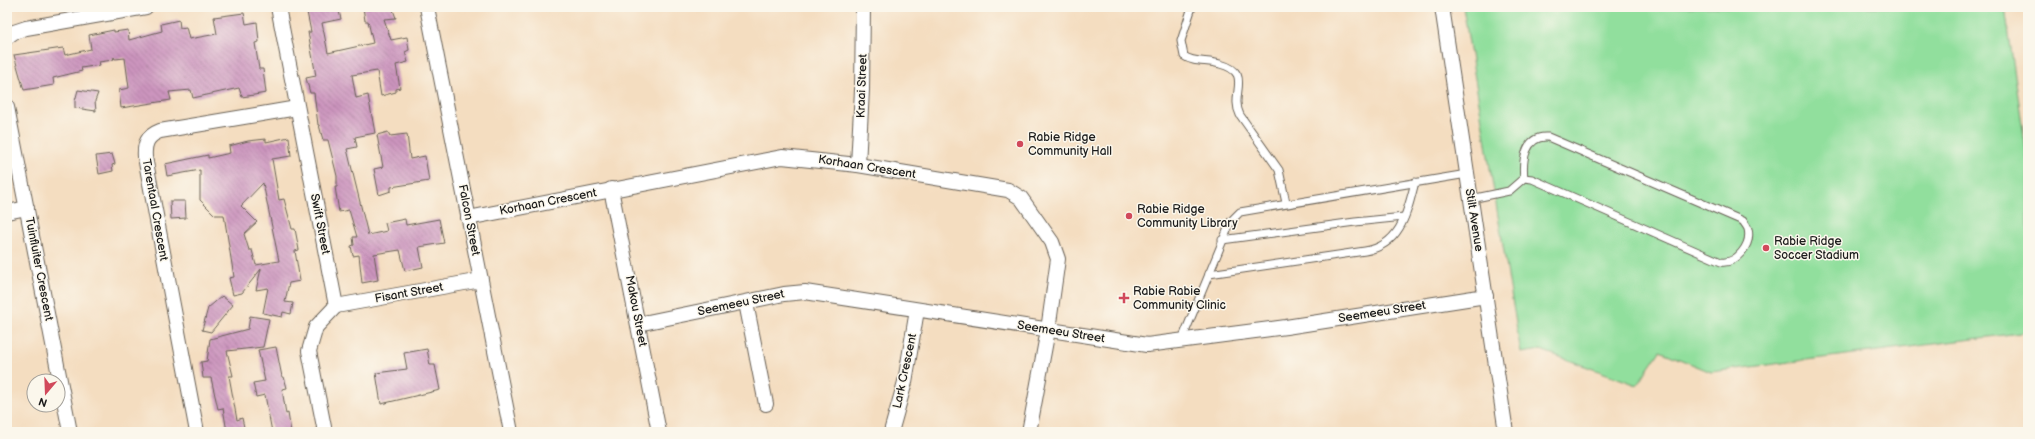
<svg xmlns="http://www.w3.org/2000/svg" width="2035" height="439" font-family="'Balsamiq Sans',sans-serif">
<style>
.pitch{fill:#91df9d;stroke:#567e5c}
.building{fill:url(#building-back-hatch);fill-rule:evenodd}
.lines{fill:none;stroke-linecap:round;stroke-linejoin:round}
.lane-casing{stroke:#686055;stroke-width:9}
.street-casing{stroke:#686055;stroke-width:16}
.lane{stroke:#fff;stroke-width:7}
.street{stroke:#fff;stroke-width:14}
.poi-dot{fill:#d1495b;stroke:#fbf7ec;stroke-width:1.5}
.labels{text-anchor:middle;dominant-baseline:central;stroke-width:3;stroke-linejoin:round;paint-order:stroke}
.street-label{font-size:12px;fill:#1c1c1c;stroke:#fbf7ec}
.poi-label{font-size:12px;fill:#1c1c1c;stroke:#fbf7ec;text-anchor:start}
</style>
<defs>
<pattern id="building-back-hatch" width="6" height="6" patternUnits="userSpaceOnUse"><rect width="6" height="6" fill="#cc94be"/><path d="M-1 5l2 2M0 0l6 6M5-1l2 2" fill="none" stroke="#a5789a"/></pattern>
</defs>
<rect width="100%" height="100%" fill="#fbf7ec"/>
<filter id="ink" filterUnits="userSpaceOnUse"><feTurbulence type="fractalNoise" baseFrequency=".025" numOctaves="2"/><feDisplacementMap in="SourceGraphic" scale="8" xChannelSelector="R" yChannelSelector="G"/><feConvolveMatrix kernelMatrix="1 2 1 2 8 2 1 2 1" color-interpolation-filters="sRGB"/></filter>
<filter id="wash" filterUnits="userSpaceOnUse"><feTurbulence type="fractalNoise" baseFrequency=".012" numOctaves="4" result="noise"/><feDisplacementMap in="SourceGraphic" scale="16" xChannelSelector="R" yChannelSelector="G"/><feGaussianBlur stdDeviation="0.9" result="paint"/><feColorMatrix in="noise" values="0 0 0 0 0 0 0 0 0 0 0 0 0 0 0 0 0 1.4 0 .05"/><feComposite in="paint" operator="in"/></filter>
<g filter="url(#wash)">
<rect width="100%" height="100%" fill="#f4ddc0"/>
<polygon class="pitch" points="1463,7 2005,7 2028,165 2028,332 1711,372 1660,351 1637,385 1541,350 1521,353"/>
<g id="blocks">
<g class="building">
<polygon points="306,7 338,7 341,19 322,23 328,53 373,43 368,21 365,21 363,7 392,7 396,18 384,19 391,40 407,37 409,50 405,52 408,62 396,65 400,88 396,89 396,92 381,96 377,71 352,75 356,98 368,95 375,133 355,137 357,147 347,149 368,235 387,231 385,223 405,219 406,225 439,219 444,243 419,247 423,267 405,271 400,250 374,254 378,280 362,283 359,255 353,256 351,246 354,245 353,237 357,237 349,210 339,212 335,187 337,187 337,176 328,140 323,140 319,125 318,125 314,93 310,93 306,78 316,76 308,32 311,32"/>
<polygon points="244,13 246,24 257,22 259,42 255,43 259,69 263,69 266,93 242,97 239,88 193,98 191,90 169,92 171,100 121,108 119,90 129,88 125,58 115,59 114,57 113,60 99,62 100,65 81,68 82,71 53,78 54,85 24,90 14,55 63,48 65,55 91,49 89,35 114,30 114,32 128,30 129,40 162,31 161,24 179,20 180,28 186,27 189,39 217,34 214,17"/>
<polygon points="78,90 98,93 95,101 96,111 75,108 75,101"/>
<polygon points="388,132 390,136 407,134 410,159 425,156 429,181 391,187 391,191 379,195 374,169 383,167 377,135"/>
<path d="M 289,137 L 291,156 L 272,159 L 279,200 L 284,199 L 292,229 L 295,229 L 299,250 L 295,251 L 300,281 L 289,283 L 285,302 L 293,303 L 291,314 L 283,312 L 282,317 L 263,313 L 268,288 L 256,290 L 261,269 L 242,293 L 233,295 L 229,278 L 234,277 L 224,215 L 215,215 L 200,200 L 200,170 L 167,176 L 165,164 L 208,155 L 208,158 L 230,153 L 229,146 L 248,141 L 266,139 L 266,142 ZM 263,183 L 279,261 L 256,265 L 252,250 L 249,250 L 244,234 L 257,222 L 241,206 Z"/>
<polygon points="112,154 115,164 112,165 113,171 99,174 96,156"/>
<polygon points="170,201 185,201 186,218 171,219"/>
<polygon points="222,296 233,305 211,332 202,330 208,308"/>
<polygon points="250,316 269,319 263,347 227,351 233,376 229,376 237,420 242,418 245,432 227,432 223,408 218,409 211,378 203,378 201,362 207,361 210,339 248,329"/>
<polygon points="276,347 282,377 284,377 287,388 282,389 286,414 288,413 291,432 272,432 265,395 256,397 253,383 265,381 258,350"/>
<polygon points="427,349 430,365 435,365 440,390 381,404 376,373 407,369 404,353"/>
</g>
</g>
</g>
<g filter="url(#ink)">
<use href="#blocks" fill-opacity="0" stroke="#686055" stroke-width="1"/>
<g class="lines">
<defs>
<g id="lane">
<path d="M 1192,7 L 1181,41 L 1184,56 C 1193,63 1209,60 1220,64 C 1254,73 1229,93 1240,115 L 1279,170 L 1286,203"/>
<path d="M 1471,199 L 1509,191 L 1524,178 L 1532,179 L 1721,262 C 1736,264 1752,245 1748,229 C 1747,226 1744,223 1743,221 L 1548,137 C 1525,135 1522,161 1524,178"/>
<polyline points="1222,240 1355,222 1404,217"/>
<path d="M 1209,274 L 1365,251 C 1401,245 1407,213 1415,182"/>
<polyline points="1181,342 1231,221 1240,212 1467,174"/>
</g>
<g id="street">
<polyline points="278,7 336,306"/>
<polyline points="427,7 511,432"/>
<polyline points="1442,7 1506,432"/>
<polyline points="7,37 14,32 26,28 146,7"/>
<polyline points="7,107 70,432"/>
<polyline points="858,165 862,90 863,7"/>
<polyline points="611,189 659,432"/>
<polyline points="7,212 27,208"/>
<polyline points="468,218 782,157 858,165 1008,190 1021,198 1052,242 1058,259 1048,330 1029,432"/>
<polyline points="746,303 766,404"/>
<polyline points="336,306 481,280"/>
<polyline points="638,324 784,294 805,292 1147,345 1286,327 1486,296"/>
<path d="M 197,432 L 145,157 C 144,144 147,136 160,131 L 297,108"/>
<polyline points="325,432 309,351 316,327 336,306"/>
<polyline points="891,432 905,382 917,310"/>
</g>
</defs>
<use href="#lane" class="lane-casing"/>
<use href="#street" class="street-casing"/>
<use href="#lane" class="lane"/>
<use href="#street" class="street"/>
</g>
</g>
<g class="poi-dot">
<circle cx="1020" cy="144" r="4"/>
<circle cx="1129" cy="216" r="4"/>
<circle cx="1766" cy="248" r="4"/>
<path d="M1122 292h4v4h4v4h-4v4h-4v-4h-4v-4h4z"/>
</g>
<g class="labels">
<g class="street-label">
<text transform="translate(862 86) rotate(-88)">Kraai Street</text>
<text transform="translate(867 167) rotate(9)">Korhaan Crescent</text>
<text transform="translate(548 202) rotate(-11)">Korhaan Crescent</text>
<text transform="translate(155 210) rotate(80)">Tarentaal Crescent</text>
<text transform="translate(469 220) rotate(79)">Falcon Street</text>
<text transform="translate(1474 220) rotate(81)">Stilt Avenue</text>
<text transform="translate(320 224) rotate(79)">Swift Street</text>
<text transform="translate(39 269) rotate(79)">Tuinfluiter Crescent</text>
<text transform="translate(409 293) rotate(-10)">Fisant Street</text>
<text transform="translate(741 303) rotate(-12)">Seemeeu Street</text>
<text transform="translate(636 311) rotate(79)">Makou Street</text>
<text transform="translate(1382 312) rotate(-9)">Seemeeu Street</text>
<text transform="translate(1061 332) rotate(9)">Seemeeu Street</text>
<text transform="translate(905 371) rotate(-78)">Lark Crescent</text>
</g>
<g class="poi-label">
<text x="1028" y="137">Rabie Ridge<tspan x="1028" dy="14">Community Hall</tspan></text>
<text x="1137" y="209">Rabie Ridge<tspan x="1137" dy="14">Community Library</tspan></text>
<text x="1774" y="241">Rabie Ridge<tspan x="1774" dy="14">Soccer Stadium</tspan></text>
<text x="1133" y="291">Rabie Rabie<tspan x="1133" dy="14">Community Clinic</tspan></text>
</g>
</g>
<rect width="2035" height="439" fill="none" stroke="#fbf7ec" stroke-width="24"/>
<g transform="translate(46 393) rotate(199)"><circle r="19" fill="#fbf7ec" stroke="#a29f99"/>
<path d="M0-3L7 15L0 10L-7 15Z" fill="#d1495b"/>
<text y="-6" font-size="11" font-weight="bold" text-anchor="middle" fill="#1c1c1c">N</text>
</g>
</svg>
